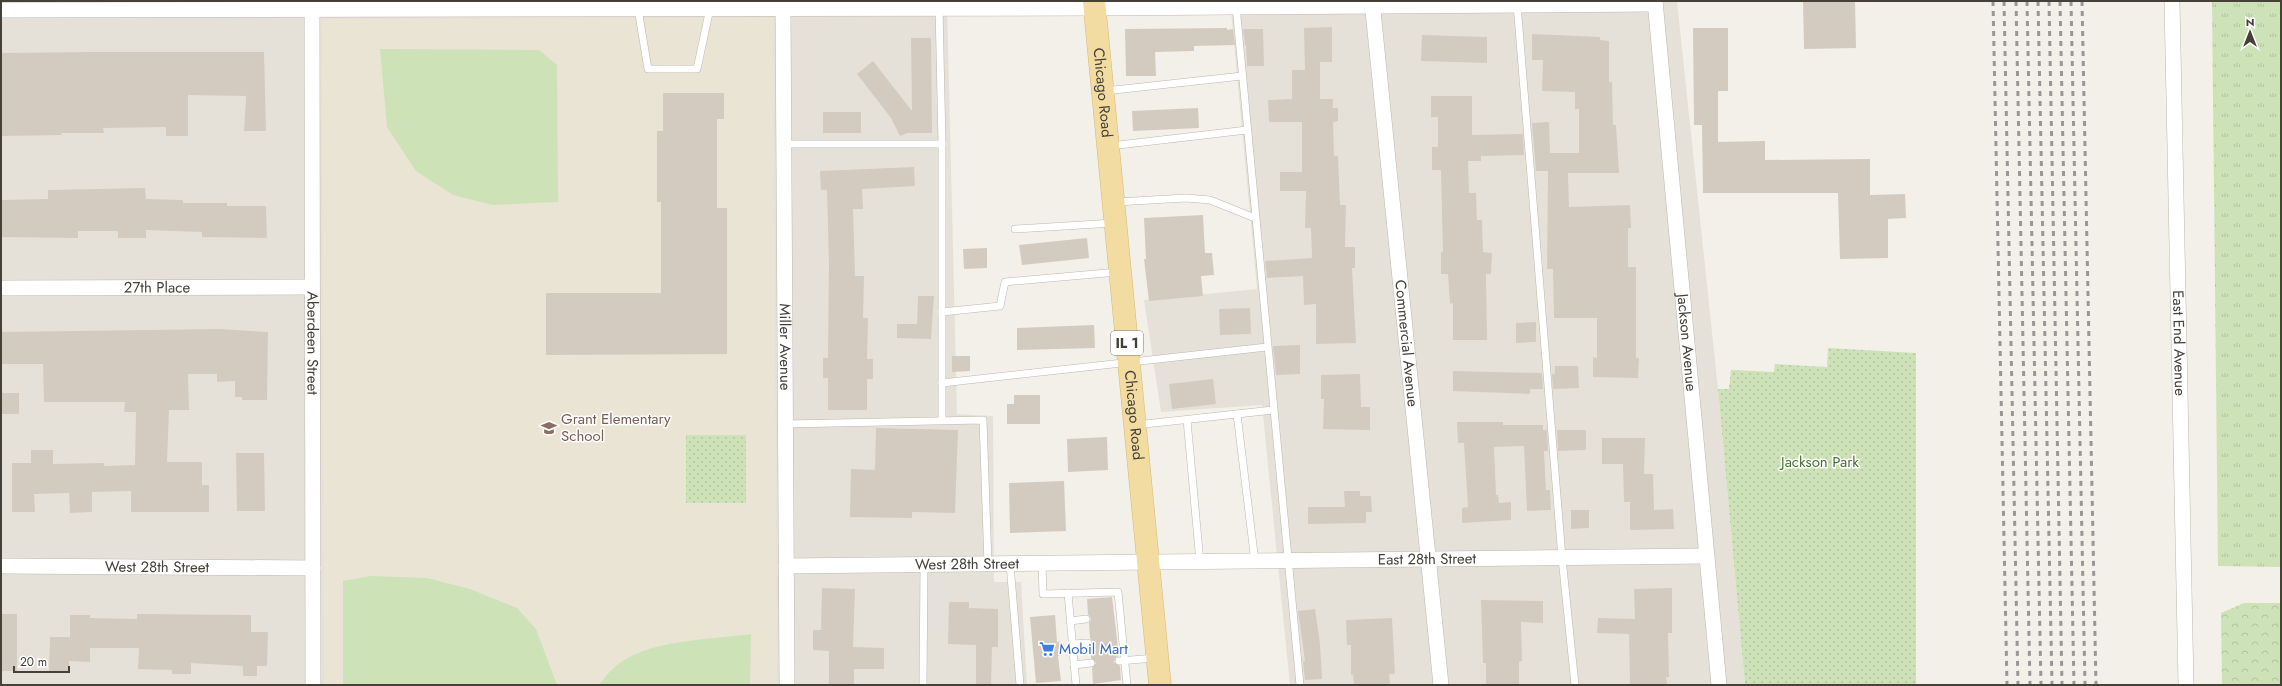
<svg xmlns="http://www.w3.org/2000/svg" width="2282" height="686" font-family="Jost,sans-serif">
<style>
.residential{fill:#e6e1d8}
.education{fill:#eae4d5}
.grass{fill:url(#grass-tufts)}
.forest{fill:url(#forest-crowns)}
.park{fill:url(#park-dots)}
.garden{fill:#cee2b7}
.building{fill:#d3cbc0}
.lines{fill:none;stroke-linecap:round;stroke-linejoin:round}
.lane-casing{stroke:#bdb7ad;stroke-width:8}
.street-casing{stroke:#bdb7ad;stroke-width:16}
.primary-casing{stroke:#d5b974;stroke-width:23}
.lane{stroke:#fff;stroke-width:7}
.street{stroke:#fff;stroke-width:15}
.primary{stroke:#f2dca2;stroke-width:22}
.rail{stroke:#979797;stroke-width:3;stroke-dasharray:5 5;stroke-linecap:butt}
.labels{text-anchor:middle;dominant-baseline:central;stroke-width:3;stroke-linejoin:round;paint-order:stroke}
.shield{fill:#fff;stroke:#7d7974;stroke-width:1}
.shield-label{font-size:14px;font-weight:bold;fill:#454038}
.street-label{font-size:15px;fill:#454038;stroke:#fff}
.education-label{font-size:15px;fill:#785e54;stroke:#fff;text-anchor:start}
.park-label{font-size:15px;fill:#497032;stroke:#fff}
.shop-label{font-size:15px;fill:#366cbe;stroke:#fff;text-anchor:start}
</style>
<defs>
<pattern id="grass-tufts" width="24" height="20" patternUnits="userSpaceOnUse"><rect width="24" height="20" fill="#cee2b7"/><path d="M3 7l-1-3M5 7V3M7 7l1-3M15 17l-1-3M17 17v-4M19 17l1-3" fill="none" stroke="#b2c39e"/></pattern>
<pattern id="forest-crowns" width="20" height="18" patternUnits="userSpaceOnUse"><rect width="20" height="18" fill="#cee2b7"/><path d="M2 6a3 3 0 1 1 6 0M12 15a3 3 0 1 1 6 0" fill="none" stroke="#b2c39e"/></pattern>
<pattern id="park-dots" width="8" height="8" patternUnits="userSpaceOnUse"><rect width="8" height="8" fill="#cee2b7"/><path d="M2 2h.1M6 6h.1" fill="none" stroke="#b2c39e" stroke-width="1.8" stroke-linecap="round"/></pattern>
</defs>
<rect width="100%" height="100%" fill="#f2f0e9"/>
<g class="residential">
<polygon points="1,1 947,1 957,414 993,416 994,582 1021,582 1027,685 1,685"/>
<polygon points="1230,1 1677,1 1718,389 1745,685 1290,685 1262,405 1161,412 1144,300 1257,289"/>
</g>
<polygon class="education" points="773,18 777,685 324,685 322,19"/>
<polygon class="grass" points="2212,1 2278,1 2281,3 2281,567 2218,566"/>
<polygon class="forest" points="2244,603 2281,603 2281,685 2222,685 2221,613"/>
<g class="park">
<polygon points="1828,348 1916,353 1916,685 1745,685 1718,389 1729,389 1731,370 1774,372 1775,364 1827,367"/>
<rect x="686" y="435" width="60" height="68"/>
</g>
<g class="garden">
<polygon points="380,49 539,50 557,65 558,202 493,205 453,195 416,171 387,127"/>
<polygon points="371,576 427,578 470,589 517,608 536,629 557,685 343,685 343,581"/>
<path d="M 751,634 L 750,685 L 599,685 C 607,674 616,664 628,658 C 658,640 715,639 751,634 Z"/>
</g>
<g class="building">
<polygon points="1803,1 1855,1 1856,48 1804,49"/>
<polygon points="1332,27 1332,62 1320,62 1320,99 1333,99 1333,108 1338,108 1338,121 1333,122 1334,156 1338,156 1340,205 1346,205 1345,247 1355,247 1355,268 1352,268 1356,343 1316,344 1316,304 1304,305 1303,276 1267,278 1265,261 1312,258 1311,228 1305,228 1306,191 1280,191 1280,172 1302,172 1302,122 1269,122 1268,100 1292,99 1292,70 1305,70 1304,28"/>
<polygon points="1227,28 1227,30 1233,29 1235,45 1194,46 1194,51 1155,52 1156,76 1126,76 1125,29"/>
<polygon points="1693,28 1728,28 1728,91 1718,91 1718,142 1765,141 1765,160 1870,159 1870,195 1905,194 1906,218 1888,219 1888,258 1840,259 1838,193 1703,193 1702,125 1694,125"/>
<polygon points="1243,29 1263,29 1264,66 1247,66 1246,45 1245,45"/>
<polygon points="1532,34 1600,37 1600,40 1609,41 1609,82 1612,82 1613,125 1616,125 1619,173 1568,173 1569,207 1630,205 1631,228 1628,228 1628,267 1636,267 1636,358 1639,358 1638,378 1593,377 1593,357 1597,358 1597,318 1554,318 1553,269 1547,269 1548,171 1536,171 1532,123 1549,122 1550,153 1579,153 1579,109 1575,109 1575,92 1542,91 1543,60 1532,60"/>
<polygon points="1422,35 1487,37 1487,63 1421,61"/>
<polygon points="911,38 931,38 932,133 907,133 900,136 891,118 857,74 873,61 912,111"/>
<polygon points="92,52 264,52 266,131 244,131 246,96 188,95 188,136 166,136 166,127 103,128 104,133 61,133 62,135 1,136 1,53"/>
<polygon points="663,93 724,93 724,119 717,119 717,208 727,208 727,354 546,355 546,293 661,293 661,202 657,202 657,131 663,131"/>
<polygon points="1431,96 1472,96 1472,135 1523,134 1524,155 1481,156 1481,161 1468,161 1469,193 1476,193 1477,220 1482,220 1483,252 1492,253 1491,274 1486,274 1487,340 1453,340 1453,303 1450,304 1448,274 1441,274 1441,252 1443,252 1441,170 1432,170 1432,147 1438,147 1438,117 1431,117"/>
<polygon points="1198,108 1199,128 1133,131 1132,111"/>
<rect x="823" y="112" width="38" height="21"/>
<polygon points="914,167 915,186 862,189 863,209 853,209 855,276 864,276 863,318 868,318 867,359 873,359 873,379 867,379 867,410 828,410 828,378 823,378 823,358 828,358 829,263 827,190 821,190 820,171"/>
<polygon points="145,188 146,199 183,200 183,203 227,203 227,206 266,206 267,238 202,237 202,232 146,230 146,238 118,238 118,231 78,231 78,238 1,237 1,200 48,199 48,190"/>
<polygon points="1203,215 1205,253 1212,253 1214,275 1201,276 1203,296 1149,301 1144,259 1146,259 1144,218"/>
<polygon points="1087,238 1089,258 1022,265 1019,245"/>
<polygon points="987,248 987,268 964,269 963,249"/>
<polygon points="918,296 934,296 931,339 897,338 897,324 917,324"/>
<polygon points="1250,308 1251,334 1220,335 1219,309"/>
<polygon points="1536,322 1536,342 1516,343 1516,323"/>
<polygon points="1094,325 1095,348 1017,350 1017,328"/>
<polygon points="220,329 268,332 267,400 242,400 242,397 235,397 235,381 217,382 217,374 188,374 189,410 169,410 167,462 202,462 202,485 209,485 209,512 131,512 131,491 92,492 92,512 70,513 69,493 34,494 35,512 12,512 12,463 31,463 31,450 53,450 53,464 104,463 104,466 135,465 136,412 124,412 125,402 44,402 43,364 1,364 1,332"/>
<polygon points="1300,345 1300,374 1276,375 1273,346"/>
<polygon points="952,356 970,356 970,371 952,372"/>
<polygon points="1555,366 1578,366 1579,388 1553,389 1552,374 1555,374"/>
<polygon points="1453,371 1542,373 1543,389 1530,389 1530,394 1453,391"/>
<polygon points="1360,374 1361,407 1370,407 1370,430 1323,429 1324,399 1321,399 1321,375"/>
<polygon points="1213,379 1216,404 1172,409 1169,384"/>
<rect x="1" y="393" width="18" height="21"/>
<polygon points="1014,395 1040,395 1040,424 1007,424 1007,404 1014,404"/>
<polygon points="1457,422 1503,422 1503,425 1543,425 1543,430 1547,430 1548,451 1544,451 1546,490 1550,490 1551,510 1527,511 1524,446 1494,447 1496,495 1498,495 1499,503 1511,502 1511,520 1462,523 1462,508 1468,507 1464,443 1458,443"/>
<polygon points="876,428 958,430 955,513 912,512 912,518 850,517 851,469 875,470"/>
<polygon points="1557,430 1586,430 1586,450 1558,451"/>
<polygon points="1107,437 1108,470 1068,472 1067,439"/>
<polygon points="1602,438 1645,438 1644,474 1653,474 1654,510 1673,509 1674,529 1630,530 1630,502 1624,502 1623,464 1602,464"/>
<polygon points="236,453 264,453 265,511 237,511"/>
<polygon points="1064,481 1066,531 1010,533 1009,483"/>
<polygon points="1344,491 1360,491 1360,496 1371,496 1372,512 1366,512 1366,523 1308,524 1308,507 1345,507"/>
<polygon points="1571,510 1589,510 1589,528 1571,529"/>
<polygon points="822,588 855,589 853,647 884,648 884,669 854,669 854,685 829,685 829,651 813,650 813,630 821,630"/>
<polygon points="1672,588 1672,633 1668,633 1669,677 1666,677 1667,685 1630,685 1629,634 1597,633 1598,618 1635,619 1634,589"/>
<polygon points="1112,597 1119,656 1116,657 1114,662 1120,666 1121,680 1093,684 1092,668 1096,663 1091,658 1090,647 1093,642 1090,638 1089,623 1091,619 1088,614 1087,599"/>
<polygon points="1481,600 1543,601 1543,623 1521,622 1522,661 1519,662 1519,685 1486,685 1486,663 1483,663"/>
<polygon points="949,602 969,602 969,608 998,609 998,647 992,647 991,685 976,685 976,645 948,644"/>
<polygon points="1315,609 1320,644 1322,679 1305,680 1303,661 1305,661 1298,611"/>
<rect x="1" y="614" width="16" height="57"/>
<polygon points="137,614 251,615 251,632 268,632 267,666 257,666 257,676 243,676 243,666 191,663 191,674 172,674 172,670 138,669 139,648 90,648 90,662 69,661 69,671 49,671 50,637 70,637 70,615 90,615 90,618 137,619"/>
<polygon points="1055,615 1057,642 1061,641 1062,655 1058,656 1061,681 1036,683 1030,617"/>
<polygon points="1392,618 1395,674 1389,674 1390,685 1354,685 1353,675 1351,675 1351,645 1347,645 1346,620"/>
</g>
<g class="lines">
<defs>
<g id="lane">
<polyline points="1517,4 1562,558 1575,685"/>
<polyline points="1236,6 1300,685"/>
<polyline points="939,7 942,144 942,420"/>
<polyline points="638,9 648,69 697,69 710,8"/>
<polyline points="1105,91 1242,76"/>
<polyline points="784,144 942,144"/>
<polyline points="1110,146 1247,130"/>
<polyline points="1116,202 1186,198 1210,200 1255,218"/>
<polyline points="1015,229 1114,223"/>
<polyline points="942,312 1000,306 1005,282 1118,272"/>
<polyline points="942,383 1267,347"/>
<polyline points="1237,414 1255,562"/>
<polyline points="1187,420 1200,562"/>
<polyline points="786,424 983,420 988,564"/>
<polyline points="1136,425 1273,410"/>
<polyline points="1010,564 1020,685"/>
<polyline points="1042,564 1043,594 1118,592 1127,685"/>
<polyline points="1068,593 1076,685"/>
<polyline points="1070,621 1086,619"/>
<polyline points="1072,644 1088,643"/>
<polyline points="1119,661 1155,658"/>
<polyline points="1074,665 1091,663"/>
<polyline points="923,685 924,565"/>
</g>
<g id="street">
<path id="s1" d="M 312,1 L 313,685"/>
<path id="s2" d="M 1372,1 L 1441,685"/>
<path id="s3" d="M 1655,1 L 1719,685"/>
<path id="s4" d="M 2172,1 L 2186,685"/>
<path id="s5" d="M 783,8 L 787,685"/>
<polyline points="1,10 1095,8 1655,4"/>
<path id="s6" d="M 1,288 L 312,287"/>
<path id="s7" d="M 1,566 L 313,568"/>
<path id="s8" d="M 786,566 L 1706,556"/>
</g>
<g id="primary">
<path id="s9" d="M 1094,1 L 1160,685"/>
</g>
</defs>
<use href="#lane" class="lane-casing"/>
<use href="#street" class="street-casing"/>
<use href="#primary" class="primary-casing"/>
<use href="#lane" class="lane"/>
<use href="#street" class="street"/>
<use href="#primary" class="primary"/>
<g class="rail">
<polyline points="1993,1 2007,685"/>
<polyline points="2004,1 2018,685"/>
<polyline points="2016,1 2030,685"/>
<polyline points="2027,1 2041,685"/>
<polyline points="2038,1 2052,685"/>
<polyline points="2049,1 2062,685"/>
<polyline points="2060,1 2074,685"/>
<polyline points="2071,1 2085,685"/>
<polyline points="2082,1 2096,685"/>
</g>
</g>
<defs>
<symbol id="school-bare" viewBox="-9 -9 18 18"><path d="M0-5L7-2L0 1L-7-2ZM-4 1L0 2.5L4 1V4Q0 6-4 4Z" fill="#8d6e63" stroke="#fff" stroke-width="2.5" paint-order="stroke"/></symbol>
<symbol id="supermarket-bare" viewBox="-9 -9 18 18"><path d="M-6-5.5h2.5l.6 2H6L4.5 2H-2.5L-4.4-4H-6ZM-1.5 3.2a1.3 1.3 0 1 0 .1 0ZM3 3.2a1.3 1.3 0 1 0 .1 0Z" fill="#3f7fe0" stroke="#fff" stroke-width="2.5" paint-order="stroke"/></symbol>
</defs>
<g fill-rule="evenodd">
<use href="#school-bare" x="538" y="417" width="22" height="22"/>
<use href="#supermarket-bare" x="1036" y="638" width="22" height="22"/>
</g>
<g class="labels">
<rect class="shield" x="1111" y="331" width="32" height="24" rx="3"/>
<g class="shield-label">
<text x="1127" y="343">IL 1</text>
</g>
<g class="street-label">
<text stroke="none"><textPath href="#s9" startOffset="92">Chicago Road</textPath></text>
<text stroke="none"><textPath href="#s6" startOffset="156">27th Place</textPath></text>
<text stroke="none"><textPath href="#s1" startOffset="342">Aberdeen Street</textPath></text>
<text stroke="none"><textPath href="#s2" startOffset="344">Commercial Avenue</textPath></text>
<text stroke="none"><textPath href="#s3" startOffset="343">Jackson Avenue</textPath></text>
<text stroke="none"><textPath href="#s4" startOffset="342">East End Avenue</textPath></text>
<text stroke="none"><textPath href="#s5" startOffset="339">Miller Avenue</textPath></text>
<text stroke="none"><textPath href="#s9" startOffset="416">Chicago Road</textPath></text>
<text stroke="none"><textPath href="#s8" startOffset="641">East 28th Street</textPath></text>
<text stroke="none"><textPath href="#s8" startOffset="181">West 28th Street</textPath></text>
<text stroke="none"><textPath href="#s7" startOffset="156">West 28th Street</textPath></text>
</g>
<g class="education-label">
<text x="561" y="419">Grant Elementary<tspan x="561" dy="17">School</tspan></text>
</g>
<g class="park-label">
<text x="1820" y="462">Jackson Park</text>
</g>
<g class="shop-label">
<text x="1059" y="649">Mobil Mart</text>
</g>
</g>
<rect width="2282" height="686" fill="none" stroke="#454038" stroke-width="4"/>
<g transform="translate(2250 32)" stroke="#ffffff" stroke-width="3" paint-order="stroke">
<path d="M0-3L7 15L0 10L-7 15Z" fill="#454038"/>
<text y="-6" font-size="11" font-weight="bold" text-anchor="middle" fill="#454038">N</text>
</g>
<path d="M14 666v6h55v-6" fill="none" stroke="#454038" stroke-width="2"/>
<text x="20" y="666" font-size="12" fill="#454038" stroke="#ffffff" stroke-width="3" paint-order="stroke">20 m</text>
</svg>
